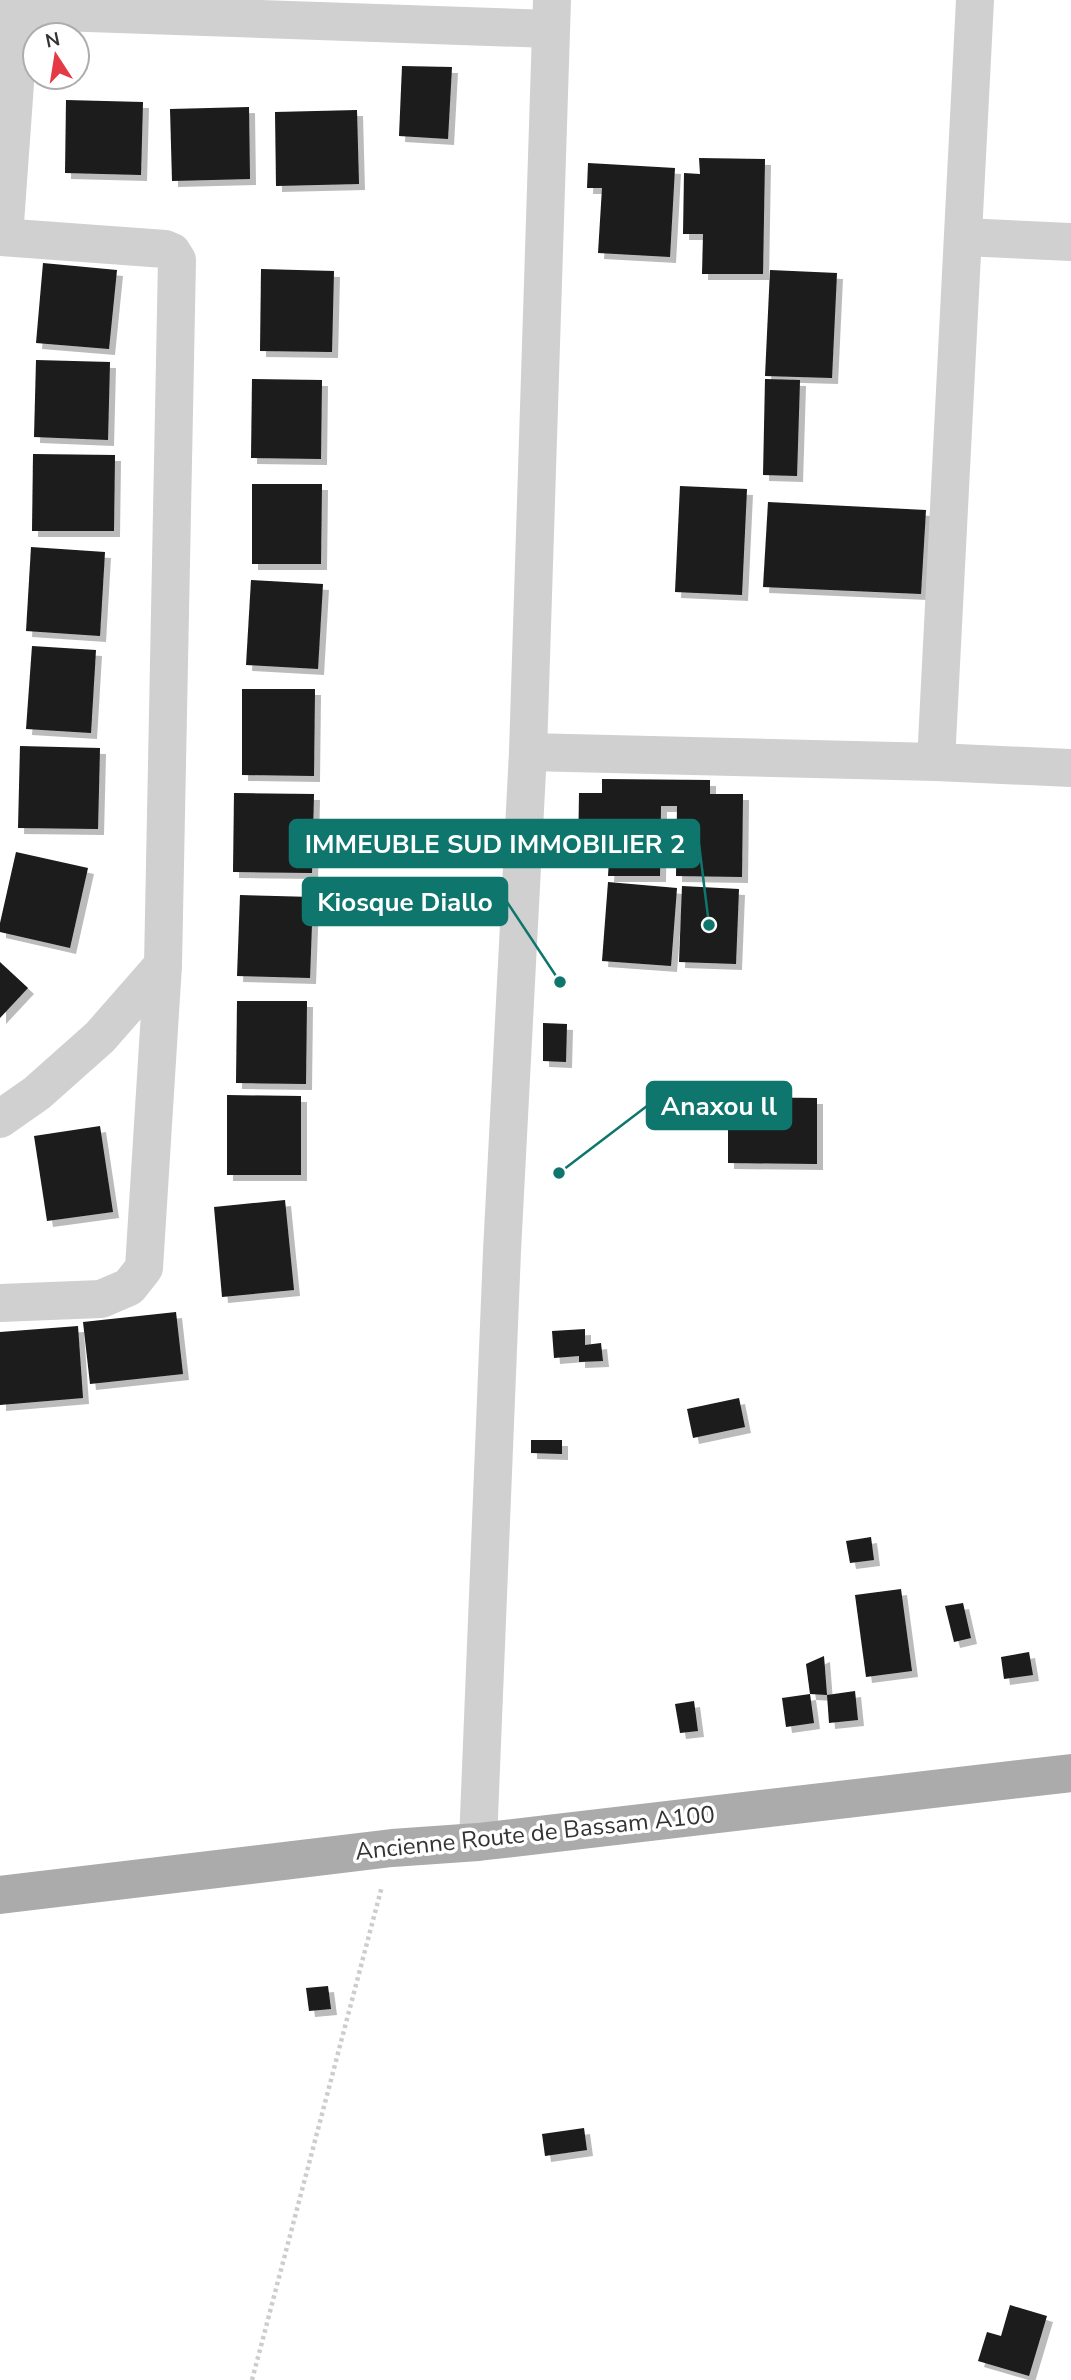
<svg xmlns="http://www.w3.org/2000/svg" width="1071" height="2380" font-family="'Nunito Sans',sans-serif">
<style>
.building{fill:#1a1a1a;filter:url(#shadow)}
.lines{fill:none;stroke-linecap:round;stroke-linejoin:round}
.path{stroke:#cdcdcd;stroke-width:4.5;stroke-dasharray:3.5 3.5;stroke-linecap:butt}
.minor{stroke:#d0d0d0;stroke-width:38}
.major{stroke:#ababab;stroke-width:38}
.labels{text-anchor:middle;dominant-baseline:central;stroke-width:7;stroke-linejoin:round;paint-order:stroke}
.street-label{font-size:24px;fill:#333;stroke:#fff}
.leader{fill:none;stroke:#0f766e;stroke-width:2.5}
.callout-dot{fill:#0f766e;stroke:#fff;stroke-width:2.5}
.callout{fill:#0f766e;stroke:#0f766e;stroke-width:2.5}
.callout-label{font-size:26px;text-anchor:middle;font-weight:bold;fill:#fff}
</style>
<defs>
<filter id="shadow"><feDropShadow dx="6" dy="6" stdDeviation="0" flood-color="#0004"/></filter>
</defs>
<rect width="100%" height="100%" fill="#fff"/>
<g class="building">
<polygon points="402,66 452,67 448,139 399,136"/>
<polygon points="66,100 143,102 141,175 65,173"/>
<polygon points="249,107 250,179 172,181 170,109"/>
<polygon points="357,110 359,184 276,186 275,112"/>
<polygon points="699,158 765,159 763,274 702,274 703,234 683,234 684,173 700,174"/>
<polygon points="588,163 675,168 670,257 598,253 602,188 587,188"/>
<polygon points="43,263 117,270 109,349 36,343"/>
<polygon points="261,269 334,271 332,352 260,351"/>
<polygon points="770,270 837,273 832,378 765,376"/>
<polygon points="36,360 110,362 108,440 34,437"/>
<polygon points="252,379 322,380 321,459 251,458"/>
<polygon points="765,379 800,380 797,476 763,475"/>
<polygon points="33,454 115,455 114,531 32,531"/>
<polygon points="252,484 322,484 321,564 252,564"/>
<polygon points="680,486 747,489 742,595 675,592"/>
<polygon points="768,502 926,510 921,594 763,587"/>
<polygon points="31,547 105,552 100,636 26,631"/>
<polygon points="251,580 323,584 318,669 246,665"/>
<polygon points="32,646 96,650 91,733 26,729"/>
<polygon points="242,689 315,689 314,776 242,775"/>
<polygon points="20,746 100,748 98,829 18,828"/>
<polygon points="602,779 710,780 710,794 743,794 742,877 676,876 677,806 661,806 660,876 608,876 609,859 578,858 579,793 602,793"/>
<polygon points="234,793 314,794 312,873 233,872"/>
<polygon points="16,852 88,868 70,948 0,932 0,923"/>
<polygon points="608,882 677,888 671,966 602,961"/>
<polygon points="682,886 739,889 736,964 679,962"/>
<polygon points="240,895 313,897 310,978 237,976"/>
<polygon points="0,962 28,988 0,1018"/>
<polygon points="237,1001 307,1001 306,1084 236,1083"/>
<polygon points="543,1023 567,1024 566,1062 543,1061"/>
<polygon points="227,1095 301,1096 301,1175 227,1175"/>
<polygon points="728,1097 817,1098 817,1164 728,1163"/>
<polygon points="100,1126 113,1212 47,1221 34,1136"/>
<polygon points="285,1200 294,1290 222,1297 214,1207"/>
<polygon points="176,1312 183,1374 90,1384 83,1322"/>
<polygon points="78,1326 83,1398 0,1405 0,1332"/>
<polygon points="585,1329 585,1345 601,1343 603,1361 579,1362 579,1356 554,1358 552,1331"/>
<polygon points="739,1398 745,1427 693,1438 687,1409"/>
<polygon points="531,1440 562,1440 562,1454 531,1453"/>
<polygon points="871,1537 874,1560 850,1563 846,1541"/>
<polygon points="901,1589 912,1671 866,1677 855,1595"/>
<polygon points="963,1603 971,1638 954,1642 945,1606"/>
<polygon points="1029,1652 1033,1675 1004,1679 1001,1657"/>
<polygon points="824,1656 827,1695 810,1694 806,1664"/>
<polygon points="855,1691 858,1720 829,1723 827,1695"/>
<polygon points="810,1694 814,1723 786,1727 782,1698"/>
<polygon points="694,1701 698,1731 680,1733 675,1704"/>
<polygon points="328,1986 331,2009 309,2011 306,1988"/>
<polygon points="584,2128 587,2150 545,2156 542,2134"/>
<polygon points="1010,2305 1047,2316 1029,2376 978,2361 987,2332 1001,2336"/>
</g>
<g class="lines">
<polyline class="path" points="252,2380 382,1886"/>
<g class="minor">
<polyline points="0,10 550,29"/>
<polyline points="0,237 165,249 172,252 177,260 163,965 144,1268 129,1287 101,1299 0,1303"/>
<polyline points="4,237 21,0"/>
<polyline points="963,237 1071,242"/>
<polyline points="528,752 936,762 1071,768"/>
<polyline points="936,762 975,0"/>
<polyline points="0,1119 37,1093 100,1037 163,965"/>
<polyline points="478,1842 502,1251 528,752 552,0"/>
</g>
<polyline class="major" points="0,1895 392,1848 478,1842 1071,1773"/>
</g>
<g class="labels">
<g class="street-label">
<text transform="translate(535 1833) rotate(-6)">Ancienne Route de Bassam A100</text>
</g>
</g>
<path class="leader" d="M709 925L699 844M560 982L507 902M559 1173L647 1106"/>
<g class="callout-dot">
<circle cx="709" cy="925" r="7"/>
<circle cx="560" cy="982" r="7"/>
<circle cx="559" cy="1173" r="7"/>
</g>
<g class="callout">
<rect x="290" y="820" width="409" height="47" rx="7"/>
<rect x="303" y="878" width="204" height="47" rx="7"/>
<rect x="647" y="1082" width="144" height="47" rx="7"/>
</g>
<g class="callout-label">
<text x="495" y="853">IMMEUBLE SUD IMMOBILIER 2</text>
<text x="405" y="911">Kiosque Diallo</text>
<text x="719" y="1115">Anaxou ll</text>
</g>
<g transform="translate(56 56) rotate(348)"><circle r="33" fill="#ffffff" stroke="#adadad" stroke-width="2"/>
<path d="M0-5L12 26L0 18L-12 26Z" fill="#e63946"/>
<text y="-10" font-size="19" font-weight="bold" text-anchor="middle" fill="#333333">N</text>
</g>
</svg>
